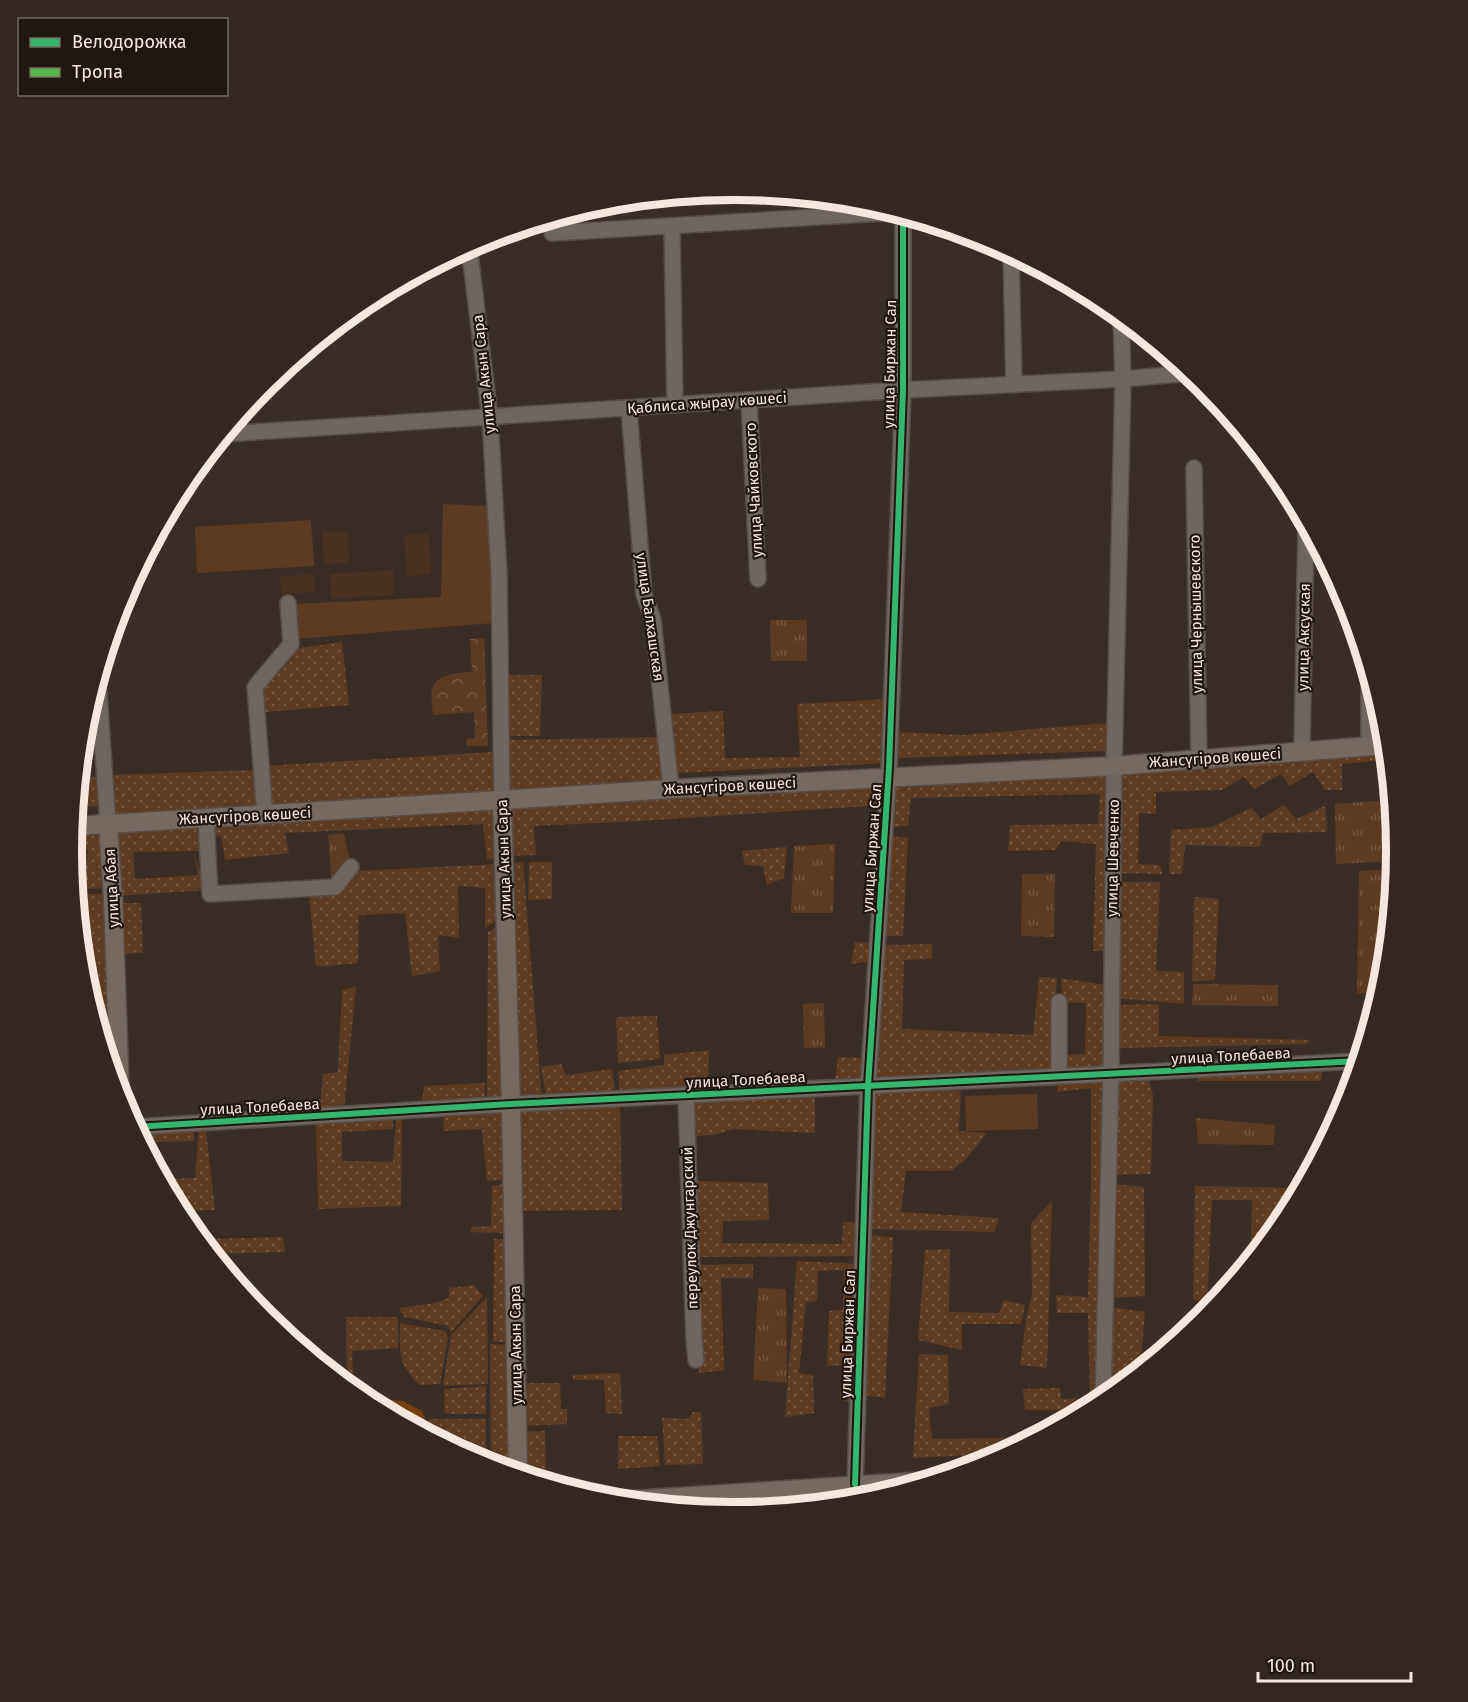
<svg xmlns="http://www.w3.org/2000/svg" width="1468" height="1702" font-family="'Fira Sans',sans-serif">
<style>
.built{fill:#493221}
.grass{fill:url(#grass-dots)}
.forest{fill:url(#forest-crowns)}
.park{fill:url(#park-tufts)}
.garden{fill:#5e3b20}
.water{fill:url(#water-ripples)}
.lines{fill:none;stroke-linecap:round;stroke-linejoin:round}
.minor-casing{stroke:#574d46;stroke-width:18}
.major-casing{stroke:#574d46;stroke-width:21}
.minor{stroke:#6f6661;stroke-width:15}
.major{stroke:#746a62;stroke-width:18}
.quiet{stroke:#58b947;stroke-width:4.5;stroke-dasharray:9 4.5;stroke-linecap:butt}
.cycleway-casing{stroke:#211711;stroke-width:10}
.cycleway{stroke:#33b770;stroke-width:6}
.labels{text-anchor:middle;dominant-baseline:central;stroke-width:4.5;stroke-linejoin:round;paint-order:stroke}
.street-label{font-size:15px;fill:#f5e7df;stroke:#211711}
.rim{fill:none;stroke:#f5e7df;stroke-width:8}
</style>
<defs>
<pattern id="grass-dots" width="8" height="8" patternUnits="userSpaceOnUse" patternTransform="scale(1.5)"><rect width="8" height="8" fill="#5e3b20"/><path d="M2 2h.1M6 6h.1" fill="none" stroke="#765740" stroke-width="1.8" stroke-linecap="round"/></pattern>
<pattern id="forest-crowns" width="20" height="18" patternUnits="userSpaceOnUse" patternTransform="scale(1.5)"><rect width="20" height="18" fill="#5e3b20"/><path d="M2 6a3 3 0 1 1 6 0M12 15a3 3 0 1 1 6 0" fill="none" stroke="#765740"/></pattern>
<pattern id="park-tufts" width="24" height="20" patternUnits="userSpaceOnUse" patternTransform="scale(1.5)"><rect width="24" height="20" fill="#5e3b20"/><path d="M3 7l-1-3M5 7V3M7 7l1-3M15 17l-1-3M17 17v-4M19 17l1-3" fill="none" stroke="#765740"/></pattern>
<pattern id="water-ripples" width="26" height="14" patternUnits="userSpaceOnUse" patternTransform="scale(1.5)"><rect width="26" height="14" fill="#763e0b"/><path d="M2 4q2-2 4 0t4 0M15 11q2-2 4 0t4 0" fill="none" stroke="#8a5a2e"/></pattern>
</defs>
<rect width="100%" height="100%" fill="#392e27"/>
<g class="built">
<polygon points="348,531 349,562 324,564 322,532"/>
<polygon points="429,534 431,574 407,576 404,535"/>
<polygon points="393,570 394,595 331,599 330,574"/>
<polygon points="314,574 315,592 281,594 280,577"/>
</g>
<g class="grass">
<polygon points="342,642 349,705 265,712 260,691 293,649"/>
<polygon points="506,675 542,675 540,736 505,736"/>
<polygon points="889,699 889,763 674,773 668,714 723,711 725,758 800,757 797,704"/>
<polygon points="1108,723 1109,751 896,758 896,732 962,735"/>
<polygon points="661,737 667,786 505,796 505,740"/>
<polygon points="1386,748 1387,760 1342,764 1342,790 1325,790 1313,772 1290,786 1281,774 1254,789 1244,777 1222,790 1156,792 1156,814 1139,813 1138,864 1160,865 1162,874 1117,873 1120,769"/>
<polygon points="494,752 494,794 269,808 265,766"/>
<polygon points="257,770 261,811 113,819 111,775"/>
<polygon points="1110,770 1108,951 1093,951 1096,844 1061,841 1056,850 1008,851 1010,825 1098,824 1100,794 911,798 908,826 890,827 896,782"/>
<polygon points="97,777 98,806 76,807 79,778"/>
<polygon points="884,781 883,805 640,821 534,826 536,855 506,856 504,804"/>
<polygon points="1284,805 1296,819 1325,806 1327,832 1263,833 1260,847 1185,845 1182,874 1169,874 1171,830 1212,827 1251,808 1261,819"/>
<polygon points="498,806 500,857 487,860 483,824 285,833 289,853 225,860 221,836 202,839 203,851 133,852 135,879 198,875 194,853 206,890 117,896 113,828"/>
<polygon points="105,827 108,888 85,889 88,850 72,850 74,829"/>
<polygon points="889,837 908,837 903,936 881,936"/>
<polygon points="787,847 784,878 767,885 763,866 745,865 742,851"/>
<polygon points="523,862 542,1100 515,1102 506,864"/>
<polygon points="529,862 552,862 552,899 528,900"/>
<polygon points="499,864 501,918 485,928 485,888 458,886 459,938 438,935 440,971 412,976 405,913 359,915 358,963 316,967 309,895 357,871"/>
<polygon points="1118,882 1160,882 1156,971 1184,972 1184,1004 1115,998"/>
<polygon points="78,894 109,894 115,1080 85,980 78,911"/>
<polygon points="1194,897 1219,899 1215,980 1192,981"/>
<polygon points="117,903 141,903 143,953 119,954"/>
<polygon points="501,925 507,1100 487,1099 488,932"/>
<polygon points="855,942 875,944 872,961 851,964"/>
<polygon points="932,944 932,959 904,960 902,1029 1033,1035 1039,977 1057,978 1054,1015 1055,1072 871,1082 885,945"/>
<polygon points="1061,978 1106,985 1107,1066 1063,1071 1065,1055 1085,1054 1086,1003 1063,1002"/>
<polygon points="356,987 344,1109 320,1109 323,1074 338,1072 342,990"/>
<polygon points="1159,1004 1159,1036 1310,1040 1307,1044 1120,1048 1118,1005"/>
<polygon points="657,1016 660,1059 618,1063 616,1017"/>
<polygon points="709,1050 708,1090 620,1097 618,1071 664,1065 664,1055"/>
<polygon points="838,1057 866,1058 863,1084 835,1083"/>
<polygon points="561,1064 566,1075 612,1069 616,1096 547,1100 541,1067"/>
<polygon points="1323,1067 1321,1081 1197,1081 1200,1073"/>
<polygon points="1148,1077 1153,1096 1151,1174 1113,1175 1117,1078"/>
<polygon points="1108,1078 1099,1403 1087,1410 1025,1410 1023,1389 1060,1388 1061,1399 1090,1398 1088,1313 1057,1313 1056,1295 1088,1297 1091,1188 1091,1088 1057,1092 1057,1080"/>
<polygon points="961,1081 959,1131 987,1133 966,1159 951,1171 906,1171 901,1212 999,1218 994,1232 866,1229 873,1089"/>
<polygon points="485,1083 485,1102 422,1104 424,1086"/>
<polygon points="863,1088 862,1095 815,1097 815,1133 733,1129 713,1135 696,1136 696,1181 768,1183 769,1220 723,1221 722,1243 842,1244 843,1222 861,1222 860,1256 693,1257 688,1098"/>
<polygon points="620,1104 622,1210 520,1211 514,1108"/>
<polygon points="507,1108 510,1179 487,1181 482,1129 444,1131 443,1112"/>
<polygon points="393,1115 393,1129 342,1132 342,1161 393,1162 396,1118 402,1116 401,1206 318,1209 316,1121"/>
<polygon points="194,1127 194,1141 155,1142 157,1169 136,1130"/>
<polygon points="199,1129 206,1129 215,1210 179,1211 162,1179 195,1178"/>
<polygon points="508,1183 509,1233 470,1232 472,1227 491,1226 492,1186"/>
<polygon points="1113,1184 1144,1187 1145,1296 1112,1298"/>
<polygon points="1195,1186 1301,1188 1292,1205 1279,1205 1278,1227 1251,1259 1252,1200 1212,1200 1207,1301 1193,1300"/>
<polygon points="1052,1201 1047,1368 1020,1365 1026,1320 1032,1295 1031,1223"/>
<polygon points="867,1235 893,1237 885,1398 863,1395"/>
<polygon points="283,1237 285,1252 212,1254 202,1242 203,1239"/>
<polygon points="494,1239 513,1240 510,1342 493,1342"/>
<polygon points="950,1249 949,1312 999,1313 1004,1300 1025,1305 1021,1324 962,1324 962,1350 918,1340 925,1250"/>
<polygon points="797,1261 857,1264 855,1402 840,1400 842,1365 827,1366 829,1311 843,1310 844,1270 818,1271 817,1301 806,1302 799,1373 813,1375 814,1413 785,1417"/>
<polygon points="753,1264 753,1278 721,1278 724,1370 699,1373 696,1265"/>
<polygon points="474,1285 483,1296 451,1332 448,1326 404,1317 399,1308 435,1303 449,1298 449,1288"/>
<polygon points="487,1297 488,1384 443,1386 451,1335"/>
<polygon points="1110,1307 1145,1312 1140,1370 1109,1396"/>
<polygon points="346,1317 398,1317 398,1348 352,1351 354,1392 347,1385"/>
<path d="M 400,1323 L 445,1331 L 448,1338 L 440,1384 L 420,1385 C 397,1364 400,1352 400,1323 Z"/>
<polygon points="490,1344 512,1345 515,1473 491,1466"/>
<polygon points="919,1354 948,1355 949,1404 929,1408 932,1439 1019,1438 1029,1440 1006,1453 913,1458"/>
<polygon points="620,1373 622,1414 606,1413 604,1380 573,1380 573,1375"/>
<polygon points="518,1383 560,1383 561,1409 567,1409 567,1424 520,1426"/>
<polygon points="486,1386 486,1414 445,1414 444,1389"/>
<polygon points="693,1412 701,1412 703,1464 665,1465 662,1418 688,1419"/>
<polygon points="429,1419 486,1419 486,1464 429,1435"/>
<polygon points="545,1431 546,1472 521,1473 519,1432"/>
<polygon points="618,1436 657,1436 660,1466 618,1469"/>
<polygon points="852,1488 852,1501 734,1513 636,1503"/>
</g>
<path class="forest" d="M 484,638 L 488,746 L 467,746 L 466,739 L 475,738 L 474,712 L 433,715 C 433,708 430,696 432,689 C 437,673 458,673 472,672 L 470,639 Z"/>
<g class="park">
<polygon points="770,620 807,620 807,661 771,661"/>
<polygon points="1391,800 1396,851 1395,861 1336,864 1335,804"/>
<polygon points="344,833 351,867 332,883 328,835"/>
<polygon points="835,844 833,913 791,913 794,846"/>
<polygon points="1394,869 1383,980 1380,991 1357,994 1359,871"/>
<polygon points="1022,874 1055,874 1054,937 1021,936"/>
<polygon points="1193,984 1278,985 1278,1006 1192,1005"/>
<polygon points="824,1003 825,1048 804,1048 803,1004"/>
<polygon points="1196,1118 1275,1125 1274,1145 1198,1144"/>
<polygon points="758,1288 786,1289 787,1383 753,1380"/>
<polygon points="1193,1311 1208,1312 1192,1327"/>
</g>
<g class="garden">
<polygon points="443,504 488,506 493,623 296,639 295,604 441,597"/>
<polygon points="311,520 314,566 197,573 195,527"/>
<polygon points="1037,1094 1038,1129 966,1131 965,1096"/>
</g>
<polygon class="water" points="389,1400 403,1401 422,1411 427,1425 423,1432 375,1406"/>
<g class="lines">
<defs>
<g id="minor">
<polyline points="672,226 675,405"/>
<polyline points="516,229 516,233"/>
<polyline points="552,233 899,212"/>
<polyline points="469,246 490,418 499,574 502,800"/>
<polyline points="1011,252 1014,385"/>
<polyline points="749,401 758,579"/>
<polyline points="629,409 644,594 653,620 671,789"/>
<polyline points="224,434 903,390 1123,379 1190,373"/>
<polyline points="1194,468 1199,759"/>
<polyline points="98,679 108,824"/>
<polyline points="1369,746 1369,676"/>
<polyline points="1302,751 1306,523"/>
<polyline points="265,815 255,687 291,644 288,603"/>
<polyline points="206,818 210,894 335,887 351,867"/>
<polyline points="1059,1002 1059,1076"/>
<polyline points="686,1095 694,1339 696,1360"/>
<polyline points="134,1127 511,1104 1359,1061"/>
<polyline points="1103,1400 1111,1074 1114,766 1123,379 1121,317"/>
<polyline points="855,1484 868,1086 889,768 903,390 903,214"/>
</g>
<g id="major">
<polyline points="502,800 511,1104 518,1474"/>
<polyline points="108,824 113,899 120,1098"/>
<polyline points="75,826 502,800 671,789 1114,766 1386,745"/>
<polyline points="616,1501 928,1481"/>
</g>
</defs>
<use href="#minor" class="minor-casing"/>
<use href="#major" class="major-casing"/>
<use href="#minor" class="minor"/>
<use href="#major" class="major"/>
<polyline class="quiet" points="855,1501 855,1484"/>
<defs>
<g id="cycleway">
<polyline points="134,1127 511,1104 1359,1061"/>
<polyline points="855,1484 868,1086 889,768 903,390 903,214"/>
</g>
</defs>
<use href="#cycleway" class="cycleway-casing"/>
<use href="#cycleway" class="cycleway"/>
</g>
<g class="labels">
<g class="street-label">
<text transform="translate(890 364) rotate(-89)">улица Биржан Сал</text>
<text transform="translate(484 374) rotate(-96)">улица Акын Сара</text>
<text transform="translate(707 403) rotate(-4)">Қаблиса жырау көшесі</text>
<text transform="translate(754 490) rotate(-93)">улица Чайковского</text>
<text transform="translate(1196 614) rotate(-91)">улица Чернышевского</text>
<text transform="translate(650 617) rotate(82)">улица Балхашская</text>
<text transform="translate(1304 637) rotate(-89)">улица Аксуская</text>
<text transform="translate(1215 758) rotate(-4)">Жансүгіров көшесі</text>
<text transform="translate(730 786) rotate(-3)">Жансүгіров көшесі</text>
<text transform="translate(245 816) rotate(-3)">Жансүгіров көшесі</text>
<text transform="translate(872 848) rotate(-86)">улица Биржан Сал</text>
<text transform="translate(1113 858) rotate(-89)">улица Шевченко</text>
<text transform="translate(504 859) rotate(-92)">улица Акын Сара</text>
<text transform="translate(112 888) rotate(-93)">улица Абая</text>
<text transform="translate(1231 1056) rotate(-3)">улица Толебаева</text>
<text transform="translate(746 1080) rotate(-3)">улица Толебаева</text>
<text transform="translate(260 1107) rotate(-3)">улица Толебаева</text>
<text transform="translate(690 1228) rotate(-92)">переулок Джунгарский</text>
<text transform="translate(848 1334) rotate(-88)">улица Биржан Сал</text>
<text transform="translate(516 1345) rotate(-91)">улица Акын Сара</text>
</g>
</g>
<path d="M0 0H1468V1702H0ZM733 200H735A651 651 0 0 1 1386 851V851A651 651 0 0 1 735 1502H733A651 651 0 0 1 82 851V851A651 651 0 0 1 733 200Z" fill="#322821" fill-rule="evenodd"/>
<path class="rim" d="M733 200H735A651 651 0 0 1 1386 851V851A651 651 0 0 1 735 1502H733A651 651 0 0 1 82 851V851A651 651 0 0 1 733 200Z"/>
<rect x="18" y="18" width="210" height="78" fill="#211711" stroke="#766a63" stroke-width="1.5"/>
<rect x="30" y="38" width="30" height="9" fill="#33b770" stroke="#766a63" stroke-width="1.5"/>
<text x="72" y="48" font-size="18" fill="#f5e7df">Велодорожка</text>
<rect x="30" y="68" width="30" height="9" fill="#58b947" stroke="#766a63" stroke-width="1.5"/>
<text x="72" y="78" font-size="18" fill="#f5e7df">Тропа</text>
<path d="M1258 1672v9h153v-9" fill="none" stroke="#f5e7df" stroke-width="3"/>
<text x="1267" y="1672" font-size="18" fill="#f5e7df" stroke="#211711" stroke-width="4.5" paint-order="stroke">100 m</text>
</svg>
